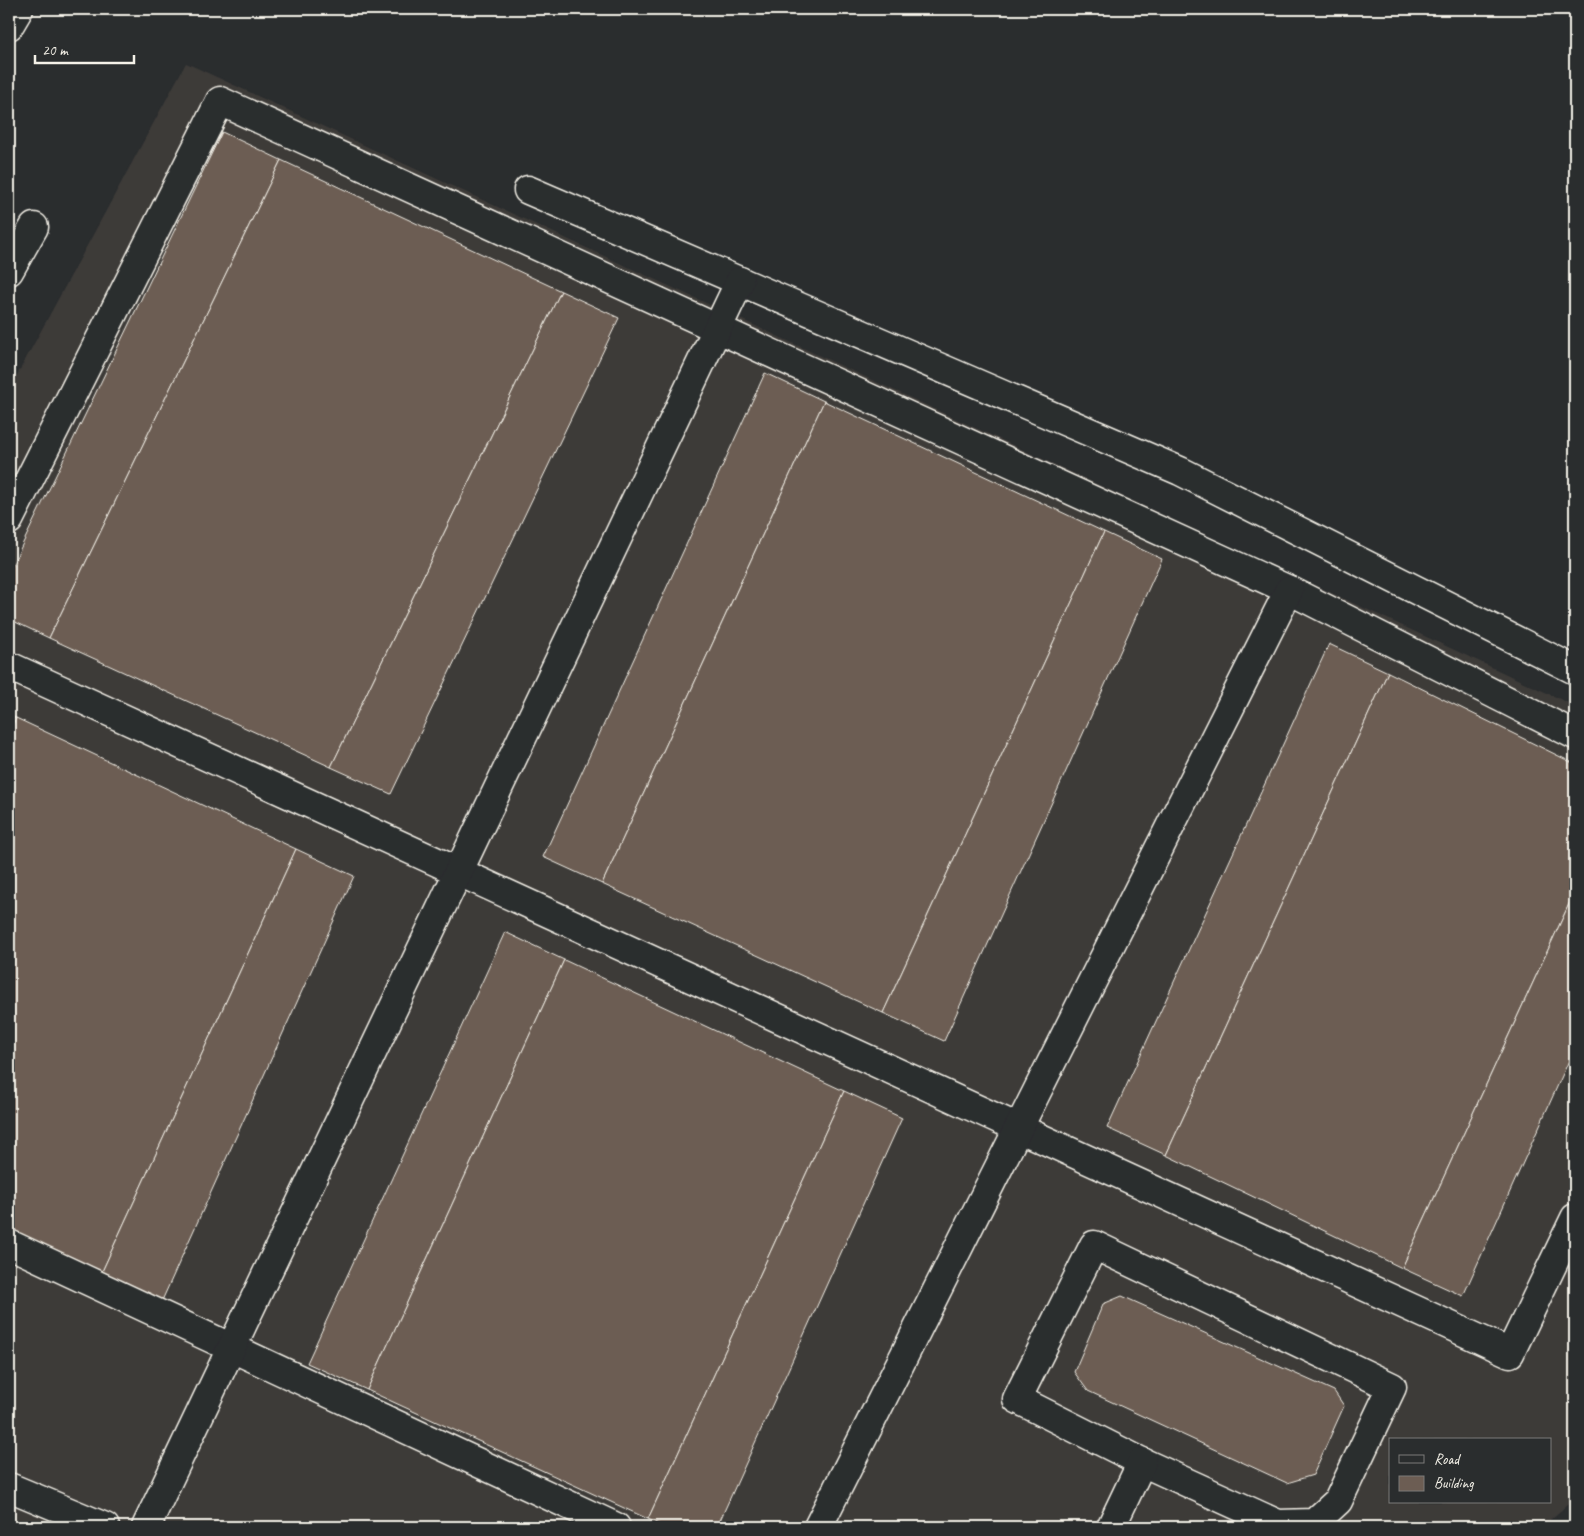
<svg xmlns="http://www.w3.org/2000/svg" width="1584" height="1536" font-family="Caveat,sans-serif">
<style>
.built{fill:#3e3b39;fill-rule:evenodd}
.building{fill:#6c5d53;stroke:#f4f1e8}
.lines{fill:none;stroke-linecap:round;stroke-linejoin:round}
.minor-casing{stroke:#f4f1e8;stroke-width:31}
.minor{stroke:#2a2d2e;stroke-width:28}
</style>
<rect width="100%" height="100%" fill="#2a2d2e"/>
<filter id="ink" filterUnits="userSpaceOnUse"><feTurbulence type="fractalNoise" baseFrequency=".02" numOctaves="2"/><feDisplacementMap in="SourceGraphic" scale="10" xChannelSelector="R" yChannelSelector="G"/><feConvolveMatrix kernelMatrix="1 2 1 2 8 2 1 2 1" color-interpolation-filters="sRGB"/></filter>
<g filter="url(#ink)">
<path class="built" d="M 186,63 L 762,329 L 1575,706 L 1575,1498 L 1542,1527 L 9,1527 L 9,390 ZM 1390,1440 L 1550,1440 L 1550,1502 L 1390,1502 Z"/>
<g class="building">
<polygon points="222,132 281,160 49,638 9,619 9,572"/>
<polygon points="281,160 561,291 331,767 49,638"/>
<polygon points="561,291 619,318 391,794 331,767"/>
<polygon points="765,373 824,401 602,884 543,857"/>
<polygon points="824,401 1104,532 883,1013 602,884"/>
<polygon points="1104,532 1162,559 944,1041 883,1013"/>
<polygon points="1329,644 1388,672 1166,1155 1107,1128"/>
<polygon points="1388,672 1575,764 1575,891 1402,1268 1166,1155"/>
<polygon points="9,714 16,718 9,733"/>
<polygon points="16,718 296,849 99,1278 9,1236 9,733"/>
<polygon points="296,849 354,876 160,1305 99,1278"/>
<polygon points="1575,891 1575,1047 1463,1296 1402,1268"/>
<polygon points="505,932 564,960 367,1390 307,1363"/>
<polygon points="564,960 844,1091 648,1519 367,1390"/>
<polygon points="844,1091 902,1118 717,1527 665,1527 648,1519"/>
<polygon points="1122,1296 1334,1391 1344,1406 1313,1475 1287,1483 1088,1391 1074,1372 1103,1304"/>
</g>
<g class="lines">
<defs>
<g id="minor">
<polyline points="9,26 19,9"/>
<polyline points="528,190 1180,471 1575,670"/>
<polyline points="9,271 34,227"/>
<polyline points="9,520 220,101 1289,590 1575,735"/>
<polyline points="9,666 1510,1353 1575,1218"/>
<polyline points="9,1244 616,1527"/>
<polygon points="1094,1245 1392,1387 1338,1501 1314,1523 1278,1524 1142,1462 1017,1399"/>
<polyline points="9,1487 105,1527"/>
<polyline points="146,1527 740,281"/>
<polyline points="818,1527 1289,590"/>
<polyline points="1111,1527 1142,1462"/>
</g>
</defs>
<use href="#minor" class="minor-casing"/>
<use href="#minor" class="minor"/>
</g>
</g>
<rect width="1584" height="1536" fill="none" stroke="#2a2d2e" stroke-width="30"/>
<rect x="15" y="15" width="1554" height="1506" fill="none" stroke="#f4f1e8" stroke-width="2" filter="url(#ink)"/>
<rect x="1389" y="1438" width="162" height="65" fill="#2a2d2e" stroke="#7b7b78"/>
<rect x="1399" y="1455" width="25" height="8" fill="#2a2d2e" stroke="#7b7b78"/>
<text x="1434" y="1464" font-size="15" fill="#f4f1e8">Road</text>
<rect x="1399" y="1476" width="25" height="15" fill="#6c5d53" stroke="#7b7b78"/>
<text x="1434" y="1488" font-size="15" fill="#f4f1e8">Building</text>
<path d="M35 55v8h99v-8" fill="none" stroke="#f4f1e8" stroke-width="2.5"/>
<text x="42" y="55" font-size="15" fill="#f4f1e8" stroke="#2a2d2e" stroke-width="4" paint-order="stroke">20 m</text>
</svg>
